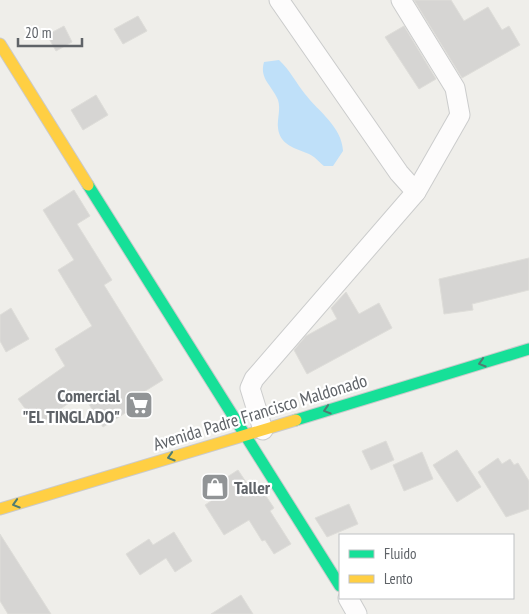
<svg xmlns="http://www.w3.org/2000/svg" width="529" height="614" font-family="'PT Sans Narrow',sans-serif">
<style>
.water{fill:#bfe0f9}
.building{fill:#d6d5d3;stroke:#deddd9}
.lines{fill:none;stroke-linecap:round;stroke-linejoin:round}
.street-casing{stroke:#cbcccc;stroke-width:21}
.fast-casing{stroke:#cacacb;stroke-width:13}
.slow-casing{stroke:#cacacb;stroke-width:13}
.street{stroke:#fdfcfc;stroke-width:19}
.fast{stroke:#16e098;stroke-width:11}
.slow{stroke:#ffcf43;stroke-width:11}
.oneway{stroke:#507c72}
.labels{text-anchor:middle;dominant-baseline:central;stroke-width:4.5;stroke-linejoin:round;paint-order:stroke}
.poi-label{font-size:18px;font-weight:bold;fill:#5f6368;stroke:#fff;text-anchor:end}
.street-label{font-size:18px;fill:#5f6368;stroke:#fff}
</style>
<rect width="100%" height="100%" fill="#efeeea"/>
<path class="water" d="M 279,60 C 290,70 296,83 305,94 C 319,112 342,127 343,151 L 333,166 L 324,166 C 319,162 314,156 309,154 C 296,148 280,146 278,128 C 277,119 281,109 278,100 C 272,85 259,79 264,62 Z"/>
<g class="building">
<polygon points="414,0 451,0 464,21 488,7 502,30 509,26 520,45 462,78"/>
<polygon points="138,16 147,31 123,44 114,29"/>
<polygon points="64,26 72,42 56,51 47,35"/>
<polygon points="404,26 436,79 419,89 385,37"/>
<polygon points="96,95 108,115 83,130 71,110"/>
<polygon points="74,190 90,216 77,224 112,280 104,285 163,380 134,398 138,405 103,427 82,393 38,426 18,399 65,366 55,349 92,326 58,270 74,260 43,210"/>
<polygon points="529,258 529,290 472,304 473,310 444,314 439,279"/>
<polygon points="346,292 359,314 379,303 392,328 307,374 294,350 306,336 337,319 331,308"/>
<polygon points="11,308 29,339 6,352 0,341 0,315"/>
<polygon points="386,441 394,460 371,470 362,451"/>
<polygon points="457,450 481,487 457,502 433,465"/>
<polygon points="422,452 433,479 404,491 393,465"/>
<polygon points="498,458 502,464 510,459 514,465 518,463 529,481 529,509 506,517 478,472"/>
<polygon points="238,470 248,485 255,480 260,487 274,508 270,511 291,544 274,554 265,540 262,541 249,520 224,535 205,505 220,495 218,491 228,485 224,479"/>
<polygon points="349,504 358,524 327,537 315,518"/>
<polygon points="174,532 192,561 175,572 166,558 140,575 126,554 149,539 153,545"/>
<polygon points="0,534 51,614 8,614 0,601"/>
<polygon points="241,595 253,614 211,614"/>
</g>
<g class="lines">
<defs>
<g id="street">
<polyline points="279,0 399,173 416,192"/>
<polyline points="263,430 250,388 254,379 416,192 460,115 455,88 401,0"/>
<polyline points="348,598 357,614"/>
</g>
<g id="fast">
<polyline points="88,185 340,586"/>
<polyline points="296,420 529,349"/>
</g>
<g id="slow">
<polyline points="0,44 88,185"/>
<polyline points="0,509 296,420"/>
</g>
</defs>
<use href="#street" class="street-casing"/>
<use href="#fast" class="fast-casing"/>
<use href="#slow" class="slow-casing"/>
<use href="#street" class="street"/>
<use href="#fast" class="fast"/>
<use href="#slow" class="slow"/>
</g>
<defs><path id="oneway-chevron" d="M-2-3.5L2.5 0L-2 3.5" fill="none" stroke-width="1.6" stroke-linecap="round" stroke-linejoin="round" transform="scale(1.25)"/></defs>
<g class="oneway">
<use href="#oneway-chevron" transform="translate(482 363) rotate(163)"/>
<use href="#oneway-chevron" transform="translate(327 410) rotate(163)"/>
<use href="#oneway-chevron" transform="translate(171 457) rotate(163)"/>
<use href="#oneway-chevron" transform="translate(16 504) rotate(163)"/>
</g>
<defs>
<symbol id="supermarket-square" viewBox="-11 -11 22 22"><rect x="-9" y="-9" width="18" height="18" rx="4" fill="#919496" stroke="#fff"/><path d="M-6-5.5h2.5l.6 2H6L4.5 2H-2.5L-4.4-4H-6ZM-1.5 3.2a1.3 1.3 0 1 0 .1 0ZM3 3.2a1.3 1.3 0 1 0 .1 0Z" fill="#fff"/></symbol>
<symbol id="shop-square" viewBox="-11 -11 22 22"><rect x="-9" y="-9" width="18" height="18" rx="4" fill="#919496" stroke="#fff"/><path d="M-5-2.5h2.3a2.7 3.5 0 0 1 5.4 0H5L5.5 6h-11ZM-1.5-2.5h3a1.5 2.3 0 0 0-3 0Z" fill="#fff"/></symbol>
</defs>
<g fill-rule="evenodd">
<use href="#supermarket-square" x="123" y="389" width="32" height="32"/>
<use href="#shop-square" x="199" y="471" width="32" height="32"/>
</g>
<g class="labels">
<g class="poi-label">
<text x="120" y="395">Comercial<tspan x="120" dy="21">"EL TINGLADO"</tspan></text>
<text x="234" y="487" text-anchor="start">Taller</text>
</g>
<g class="street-label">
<text transform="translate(260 412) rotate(-17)">Avenida Padre Francisco Maldonado</text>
</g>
</g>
<rect x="339" y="534" width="175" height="65" fill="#ffffff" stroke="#bfc1c3"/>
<rect x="349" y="550" width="25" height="8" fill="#16e098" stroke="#bfc1c3"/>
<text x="384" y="559" font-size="15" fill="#5f6368">Fluido</text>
<rect x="349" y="575" width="25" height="8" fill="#ffcf43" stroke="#bfc1c3"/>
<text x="384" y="584" font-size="15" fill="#5f6368">Lento</text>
<path d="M18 38v8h64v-8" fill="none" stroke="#5f6368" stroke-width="2.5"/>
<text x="25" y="38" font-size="15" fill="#5f6368" stroke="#ffffff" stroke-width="4" paint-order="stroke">20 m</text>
</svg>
